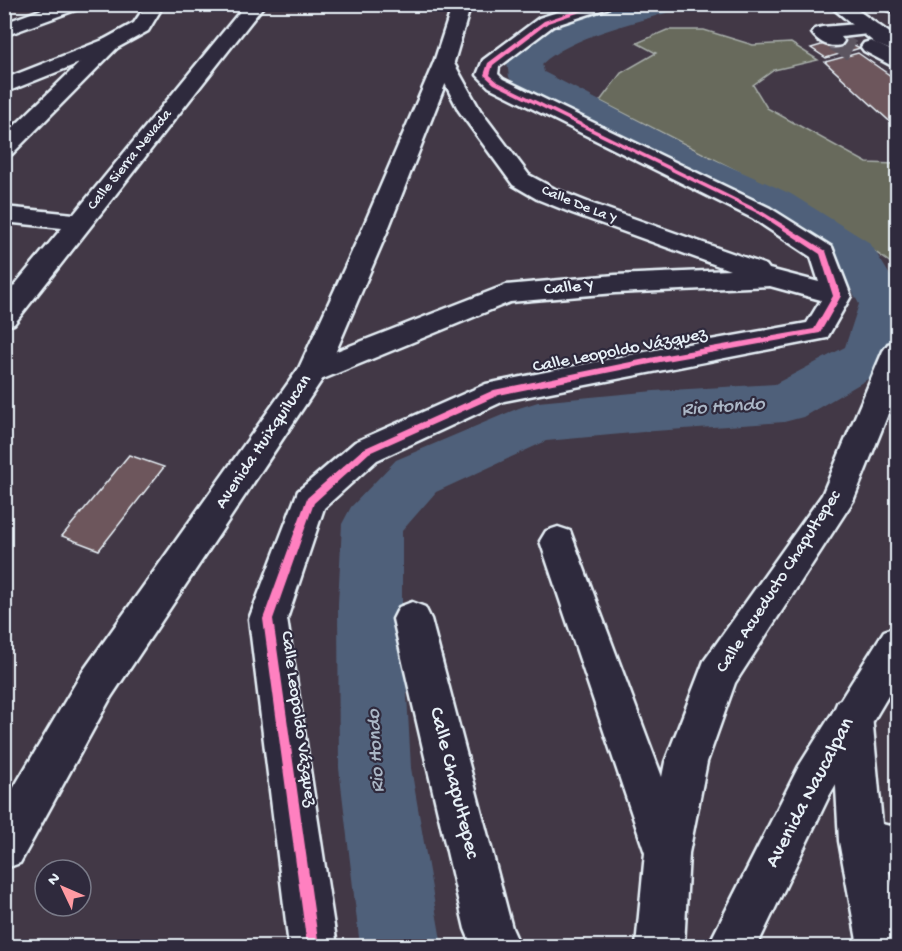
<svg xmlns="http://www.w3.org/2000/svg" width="902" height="951" font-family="'Gochi Hand',sans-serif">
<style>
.green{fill:#676b5c;stroke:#a8aeaa;stroke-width:1.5}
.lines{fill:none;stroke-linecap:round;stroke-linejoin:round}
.river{fill:#50617a;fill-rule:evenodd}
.building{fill:#6d575b;stroke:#e8f1f8;stroke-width:1.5}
.minor-tunnel{stroke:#5b5461;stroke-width:20;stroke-dasharray:20 10;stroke-linecap:butt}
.minor-casing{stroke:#e8f1f8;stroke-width:5}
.major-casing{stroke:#e8f1f8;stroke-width:5}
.minor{fill:#2f2a3d;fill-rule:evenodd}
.major{fill:#2f2a3d;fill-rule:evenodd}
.cycleway-casing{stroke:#2f2a3d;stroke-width:4}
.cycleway{fill:#ff80c0;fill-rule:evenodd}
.labels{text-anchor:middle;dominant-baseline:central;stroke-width:4.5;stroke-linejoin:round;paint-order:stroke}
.far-street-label{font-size:15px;fill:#e8f1f8;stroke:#2f2a3d}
.street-label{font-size:18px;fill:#e8f1f8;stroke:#2f2a3d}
.water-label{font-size:20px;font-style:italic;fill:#abb7c6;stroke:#2f2a3d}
.near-street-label{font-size:21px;fill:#e8f1f8;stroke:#2f2a3d}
</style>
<rect width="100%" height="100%" fill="#423846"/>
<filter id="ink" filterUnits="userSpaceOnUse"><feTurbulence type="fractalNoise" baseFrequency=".0167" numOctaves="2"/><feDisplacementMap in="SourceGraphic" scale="12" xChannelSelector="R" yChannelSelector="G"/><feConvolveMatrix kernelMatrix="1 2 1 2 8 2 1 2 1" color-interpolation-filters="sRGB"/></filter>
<g filter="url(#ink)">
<polygon class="green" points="667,30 704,30 753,45 791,43 818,60 774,70 753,85 767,108 867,163 897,164 897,267 812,209 600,101 621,73 656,53 637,43"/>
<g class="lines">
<path class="river" d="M 625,4 L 678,4 L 673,11 C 636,22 570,37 542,64 L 544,72 L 704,155 L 791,194 L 870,243 L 898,288 L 898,338 L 892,357 L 885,369 L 803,417 L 784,422 L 654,431 L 546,441 L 436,492 L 402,531 L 402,604 L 411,768 L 442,946 L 360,946 L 339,768 L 338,604 L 342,524 L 351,507 L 396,460 L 519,408 L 538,402 L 654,391 L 775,384 L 845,347 L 859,304 L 836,261 L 761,212 L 676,173 L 514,85 L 509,77 L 507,62 C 529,29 587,15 625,4 Z"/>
</g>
<g class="building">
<polygon points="842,39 860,48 826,58 811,48"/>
<polygon points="858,53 898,81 898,129 825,62"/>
<polygon points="129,455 164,467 99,550 62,536"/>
</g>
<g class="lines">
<polyline class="minor-tunnel" points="834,41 853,51"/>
<defs>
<g id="minor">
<polygon points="246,4 265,4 14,324 4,326 4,298 62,228 4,222 4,207 74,214"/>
<polygon points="582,4 611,4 608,8 553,26 499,67 498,74 503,79 770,208 832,247 851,296 827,338 504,401 377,460 324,508 287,619 337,946 289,946 249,619 298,491 355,442 486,384 660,349 807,323 821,300 770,286 615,293 510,302 323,379 312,382 301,379 297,372 301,365 506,285 615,275 730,270 572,213 537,199 513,185 459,111 434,62 437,58 451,58 480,110 529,175 555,189 590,203 766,265 769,269 819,282 811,257 752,218 489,87 477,75 483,60 539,18"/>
<polygon points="881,4 898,4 898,14 884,9"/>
<path d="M 870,23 L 877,25 L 880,29 L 877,33 L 841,37 L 844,41 L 841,45 C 830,48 819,43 812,33 L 815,29 L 822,27 Z"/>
<polygon points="110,38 117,40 120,44 117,48 12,154 4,156 4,136 103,40"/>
<polygon points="871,41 898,54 898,69 864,51 861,47 864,43"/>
<polygon points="898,341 898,389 853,501 735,683 707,762 689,853 684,946 636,946 645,853 540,541 546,531 558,527 570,531 662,777 665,762 704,661 822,495 883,351 888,344"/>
<polygon points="412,602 425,607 431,619 512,928 520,946 472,946 465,929 393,619 399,607"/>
<polygon points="852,696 866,701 872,715 882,824 898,828 898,872 889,870 898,907 898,946 858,946 839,841 832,715 838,701"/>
</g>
<g id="major">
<polygon points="56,4 84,4 81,8 4,36 4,23"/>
<polygon points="139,4 157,4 160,11 148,31 117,48 4,93 4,79 103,40 134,23 142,11"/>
<polygon points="453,4 471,4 454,62 387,232 327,372 111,697 20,863 4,869 4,804 83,671 299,368 361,232 434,62"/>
<polygon points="828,4 849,4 898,39 898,53 876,44"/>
<polygon points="898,626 898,679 829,796 757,946 708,946 799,766 884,631"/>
</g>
</defs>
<use href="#minor" class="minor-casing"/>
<use href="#major" class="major-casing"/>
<use href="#minor" class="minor"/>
<use href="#major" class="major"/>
<defs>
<polygon id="cycleway" points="595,4 604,4 548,23 493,65 490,75 498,82 763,212 826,251 841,296 820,333 660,362 499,395 369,453 314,503 273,619 319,946 307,946 263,619 307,498 363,449 494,390 660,356 814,329 833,296 820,254 759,214 494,84 484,75 488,63 544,21"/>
</defs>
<use href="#cycleway" class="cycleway-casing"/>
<use href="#cycleway" class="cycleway"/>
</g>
</g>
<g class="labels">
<g class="far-street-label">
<text transform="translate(130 160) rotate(-51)">Calle Sierra Nevada</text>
<text transform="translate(579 205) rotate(22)">Calle De La Y</text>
</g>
<g class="street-label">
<text transform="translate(569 288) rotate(-5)">Calle Y</text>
<text transform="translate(620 351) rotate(-11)">Calle Leopoldo Vázquez</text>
<text transform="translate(264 442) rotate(-56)">Avenida Huixquilucan</text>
<text transform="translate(779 582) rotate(-57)">Calle Acueducto Chapultepec</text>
<text transform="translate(298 719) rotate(82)">Calle Leopoldo Vázquez</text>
</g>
<g class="water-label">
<text transform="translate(723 408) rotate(-4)">Rio Hondo</text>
<text transform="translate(377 751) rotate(-93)">Rio Hondo</text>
</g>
<g class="near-street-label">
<text transform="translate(453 783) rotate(76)">Calle Chapultepec</text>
<text transform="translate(811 793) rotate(-62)">Avenida Naucalpan</text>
</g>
</g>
<rect width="902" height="951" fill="none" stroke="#2f2a3d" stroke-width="24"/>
<rect x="12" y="12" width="878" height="927" fill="none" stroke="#e8f1f8" stroke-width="2" filter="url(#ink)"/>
<g transform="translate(63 888) rotate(314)"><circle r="28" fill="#2f2a3d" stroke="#797a88" stroke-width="1.5"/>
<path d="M0-4.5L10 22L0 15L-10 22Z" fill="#ff9aa2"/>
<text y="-9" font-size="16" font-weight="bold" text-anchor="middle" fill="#e8f1f8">N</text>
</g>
</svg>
